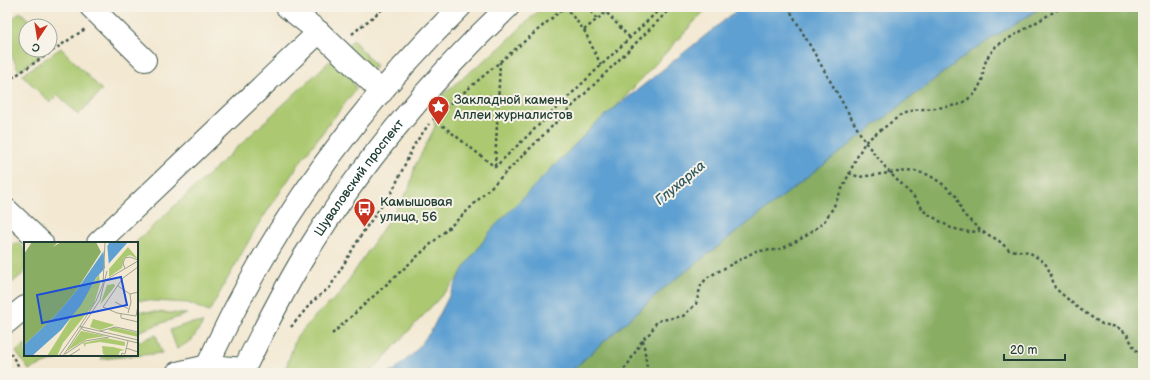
<svg xmlns="http://www.w3.org/2000/svg" width="1150" height="380" font-family="'Balsamiq Sans',sans-serif">
<style>
.green{fill:#acc971;stroke:#668352}
.forest{fill:#89ad63;stroke:#54754c}
.water{fill:#5fa0d2;stroke:#3f6e83}
.lines{fill:none;stroke-linecap:round;stroke-linejoin:round}
.minor-casing{stroke:#3f574c;stroke-width:24}
.major-casing{stroke:#3f574c;stroke-width:24}
.path{stroke:#3f574c;stroke-width:2.5;stroke-dasharray:3 3;stroke-linecap:butt}
.minor{stroke:#fff;stroke-width:22}
.major{stroke:#fff;stroke-width:22}
.labels{text-anchor:middle;dominant-baseline:central;stroke-width:4;stroke-linejoin:round;paint-order:stroke}
.poi-label{font-size:13px;fill:#1f3d34;stroke:#f7f3e8;text-anchor:start}
.street-label{font-size:13px;fill:#1f3d34;stroke:#f7f3e8}
.water-label{font-size:14px;font-style:italic;fill:#325b63;stroke:#f7f3e8}
.inset-road{fill:none;stroke:#9ea492;stroke-width:1}
.view{fill:#1d4ed8;fill-opacity:0.15;stroke:#1d4ed8;stroke-width:2}
.inset-edge{fill:none;stroke:#1f3d34;stroke-width:2}
</style>
<rect width="100%" height="100%" fill="#f7f3e8"/>
<filter id="ink" filterUnits="userSpaceOnUse"><feTurbulence type="fractalNoise" baseFrequency=".025" numOctaves="2"/><feDisplacementMap in="SourceGraphic" scale="8" xChannelSelector="R" yChannelSelector="G"/><feConvolveMatrix kernelMatrix="1 2 1 2 8 2 1 2 1" color-interpolation-filters="sRGB"/></filter>
<filter id="wash" filterUnits="userSpaceOnUse"><feTurbulence type="fractalNoise" baseFrequency=".012" numOctaves="4" result="noise"/><feDisplacementMap in="SourceGraphic" scale="16" xChannelSelector="R" yChannelSelector="G"/><feGaussianBlur stdDeviation="0.9" result="paint"/><feColorMatrix in="noise" values="0 0 0 0 0 0 0 0 0 0 0 0 0 0 0 0 0 1.4 0 .05"/><feComposite in="paint" operator="in"/></filter>
<g filter="url(#wash)">
<rect width="100%" height="100%" fill="#f3e8d1"/>
<g class="green">
<polygon points="542,7 708,7 370,373 284,373 296,338 316,315 339,295 409,189 415,166 435,127 432,103 502,46"/>
<polygon points="20,12 36,26 26,26 26,50 49,50 19,71 7,45 7,24"/>
<polygon points="353,40 376,66 374,69 363,63 346,48"/>
<polygon points="61,48 102,90 78,115 58,95 50,103 22,75"/>
<polygon points="332,59 348,73 356,89 303,158 256,228 209,312 188,303 137,300 137,243 135,243"/>
<polygon points="7,242 10,246 19,243 25,250 25,272 7,287"/>
<polygon points="137,311 187,314 137,332"/>
<polygon points="190,323 203,323 192,340 177,349 170,330"/>
<polygon points="156,335 162,353 101,359 103,355 137,355 137,342"/>
<polygon points="25,344 25,355 71,355 43,364 29,370 16,352"/>
</g>
<polygon class="forest" points="1042,7 1143,7 1143,373 569,373 664,288 970,52"/>
<polygon class="water" points="741,7 1042,7 970,52 664,288 569,373 387,373 393,371 414,353 431,331 463,269 492,229 596,123"/>
</g>
<g filter="url(#ink)">
<g class="lines">
<defs>
<g id="minor">
<polyline points="91,7 145,60"/>
<polyline points="319,32 382,92"/>
<polyline points="7,210 42,243"/>
<polyline points="98,243 319,32 287,7"/>
<polyline points="7,322 25,307"/>
<polyline points="177,373 208,366 244,369"/>
</g>
<g id="major">
<path d="M 204,373 C 265,236 353,112 460,7"/>
<path id="s1" d="M 242,373 C 261,335 280,297 302,260 C 358,168 429,82 508,7"/>
</g>
</defs>
<use href="#minor" class="minor-casing"/>
<use href="#major" class="major-casing"/>
<g class="path">
<polyline points="565,7 584,30 601,65"/>
<polyline points="587,7 597,19"/>
<polyline points="788,7 865,142 890,173 914,197 925,212 951,228 969,232 980,231"/>
<polyline points="584,30 606,12 630,38"/>
<polyline points="352,34 385,7"/>
<polyline points="7,81 12,78 85,29"/>
<polyline points="436,116 565,7"/>
<polyline points="433,118 495,167 662,7"/>
<polyline points="495,166 500,62"/>
<polyline points="849,173 859,177 897,172 915,171 929,175 944,185 956,196 963,214 981,231 998,240 1009,250 1029,252 1045,263 1050,272 1055,288 1078,308 1102,324 1117,327 1127,334 1135,350 1143,354"/>
<polyline points="291,327 312,302 330,287 365,229 393,190 414,145 429,124"/>
<polyline points="332,334 465,213 672,7"/>
<polyline points="643,340 648,373"/>
<polyline points="7,348 23,373"/>
<polyline points="620,373 627,366 643,339 651,332 657,321 683,316 696,304 701,285 708,277 756,251 777,250 785,247 806,236 823,223 833,208 856,159 865,142 902,114 914,110 946,107 961,104 975,94 982,81 984,66 987,58 996,46 1062,7"/>
</g>
<use href="#minor" class="minor"/>
<use href="#major" class="major"/>
</g>
</g>
<defs>
<symbol id="sight-pin" viewBox="-11 -11 22 30"><path d="M0 17L-7.5 6A9.5 9.5 0 1 1 7.5 6Z" fill="#c8321e" stroke="#f7f3e8"/><path d="M0-6L1.8-2.2L6-1.7L2.9 1.2L3.7 5.4L0 3.3L-3.7 5.4L-2.9 1.2L-6-1.7L-1.8-2.2Z" fill="#fff"/></symbol>
<symbol id="bus-pin" viewBox="-11 -11 22 30"><path d="M0 17L-7.5 6A9.5 9.5 0 1 1 7.5 6Z" fill="#c8321e" stroke="#f7f3e8"/><path d="M-5-6H5V4H4V6H2V4H-2V6H-4V4H-5ZM-3.5-4V0h7V-4ZM-3.5 1.2v1.5H-2V1.2ZM2 1.2v1.5H3.5V1.2Z" fill="#fff"/></symbol>
</defs>
<g fill-rule="evenodd">
<use href="#sight-pin" x="426" y="94" width="25" height="34"/>
<use href="#bus-pin" x="352" y="196" width="25" height="34"/>
</g>
<g class="labels">
<g class="poi-label">
<text x="454" y="100">Закладной камень<tspan x="454" dy="15">Аллеи журналистов</tspan></text>
<text x="380" y="202">Камышовая<tspan x="380" dy="15">улица, 56</tspan></text>
</g>
<g class="street-label">
<text stroke="none"><textPath href="#s1" startOffset="228">Шуваловский проспект</textPath></text>
</g>
<g class="water-label">
<text transform="translate(680 183) rotate(-40)">Глухарка</text>
</g>
</g>
<g transform="translate(24 242)">
<rect width="114" height="114" fill="#f3e8d1"/>
<path d="M 104,5 L 114,17 L 106,13 L 100,16 L 98,26 L 85,35 L 85,27 ZM 75,32 L 76,42 L 70,62 L 39,101 L 33,114 L 23,114 ZM 90,42 L 91,44 L 76,63 L 83,43 ZM 69,77 L 91,83 L 76,88 L 66,85 ZM 89,85 L 114,91 L 114,95 L 84,88 ZM 57,89 L 82,94 L 63,97 L 43,109 ZM 82,96 L 101,100 L 101,104 L 76,100 L 62,102 L 61,105 L 59,101 ZM 78,104 L 89,105 L 101,108 L 96,109 L 94,114 L 84,114 L 79,112 Z" fill="#acc971"/>
<path d="M 8,0 L 34,0 L 29,5 L 37,0 L 72,0 L 77,10 L 50,52 L 31,74 L 0,103 L 0,12 Z" fill="#89ad63"/>
<path d="M 86,0 L 104,0 L 72,36 L 57,63 L 37,88 L 8,114 L 0,114 L 0,103 L 31,74 L 50,52 Z" fill="#5fa0d2"/>
<path d="M 83,0 L 85,24 L 81,27 L 79,4 Z" fill="#f3e8d1"/>
<path class="inset-road" d="M 81,0 L 79,42 L 72,59 L 56,84 L 59,88 L 114,101M 114,25 L 99,36 L 79,65 L 93,71 L 112,74 L 114,64M 101,27 L 99,21 L 101,16 L 106,15 L 114,18M 83,29 L 76,58 L 58,85 L 114,98M 80,39 L 114,19M 94,44 L 106,52M 91,60 L 105,67M 97,71 L 97,76 L 114,80M 104,71 L 107,60 L 106,52 L 114,50M 76,89 L 92,85 L 114,90M 102,106 L 114,110M 41,112 L 61,99 L 85,95M 35,114 L 56,84 L 58,85 L 39,114M 45,114 L 56,107M 97,114 L 98,111 L 101,112 L 104,99"/>
<path class="view" d="M 97,35 L 103,63 L 18,81 L 13,53 Z"/>
<rect width="114" height="114" class="inset-edge"/>
</g>
<rect width="1150" height="380" fill="none" stroke="#f7f3e8" stroke-width="24"/>
<g transform="translate(38 38) rotate(192)"><circle r="19" fill="#f7f3e8" stroke="#a1aaa0"/>
<path d="M0-3L7 15L0 10L-7 15Z" fill="#c8321e"/>
<text y="-6" font-size="11" font-weight="bold" text-anchor="middle" fill="#1f3d34">С</text>
</g>
<path d="M1004 354v6h61v-6" fill="none" stroke="#1f3d34" stroke-width="2"/>
<text x="1010" y="354" font-size="12" fill="#1f3d34" stroke="#f7f3e8" stroke-width="3" paint-order="stroke">20 m</text>
</svg>
